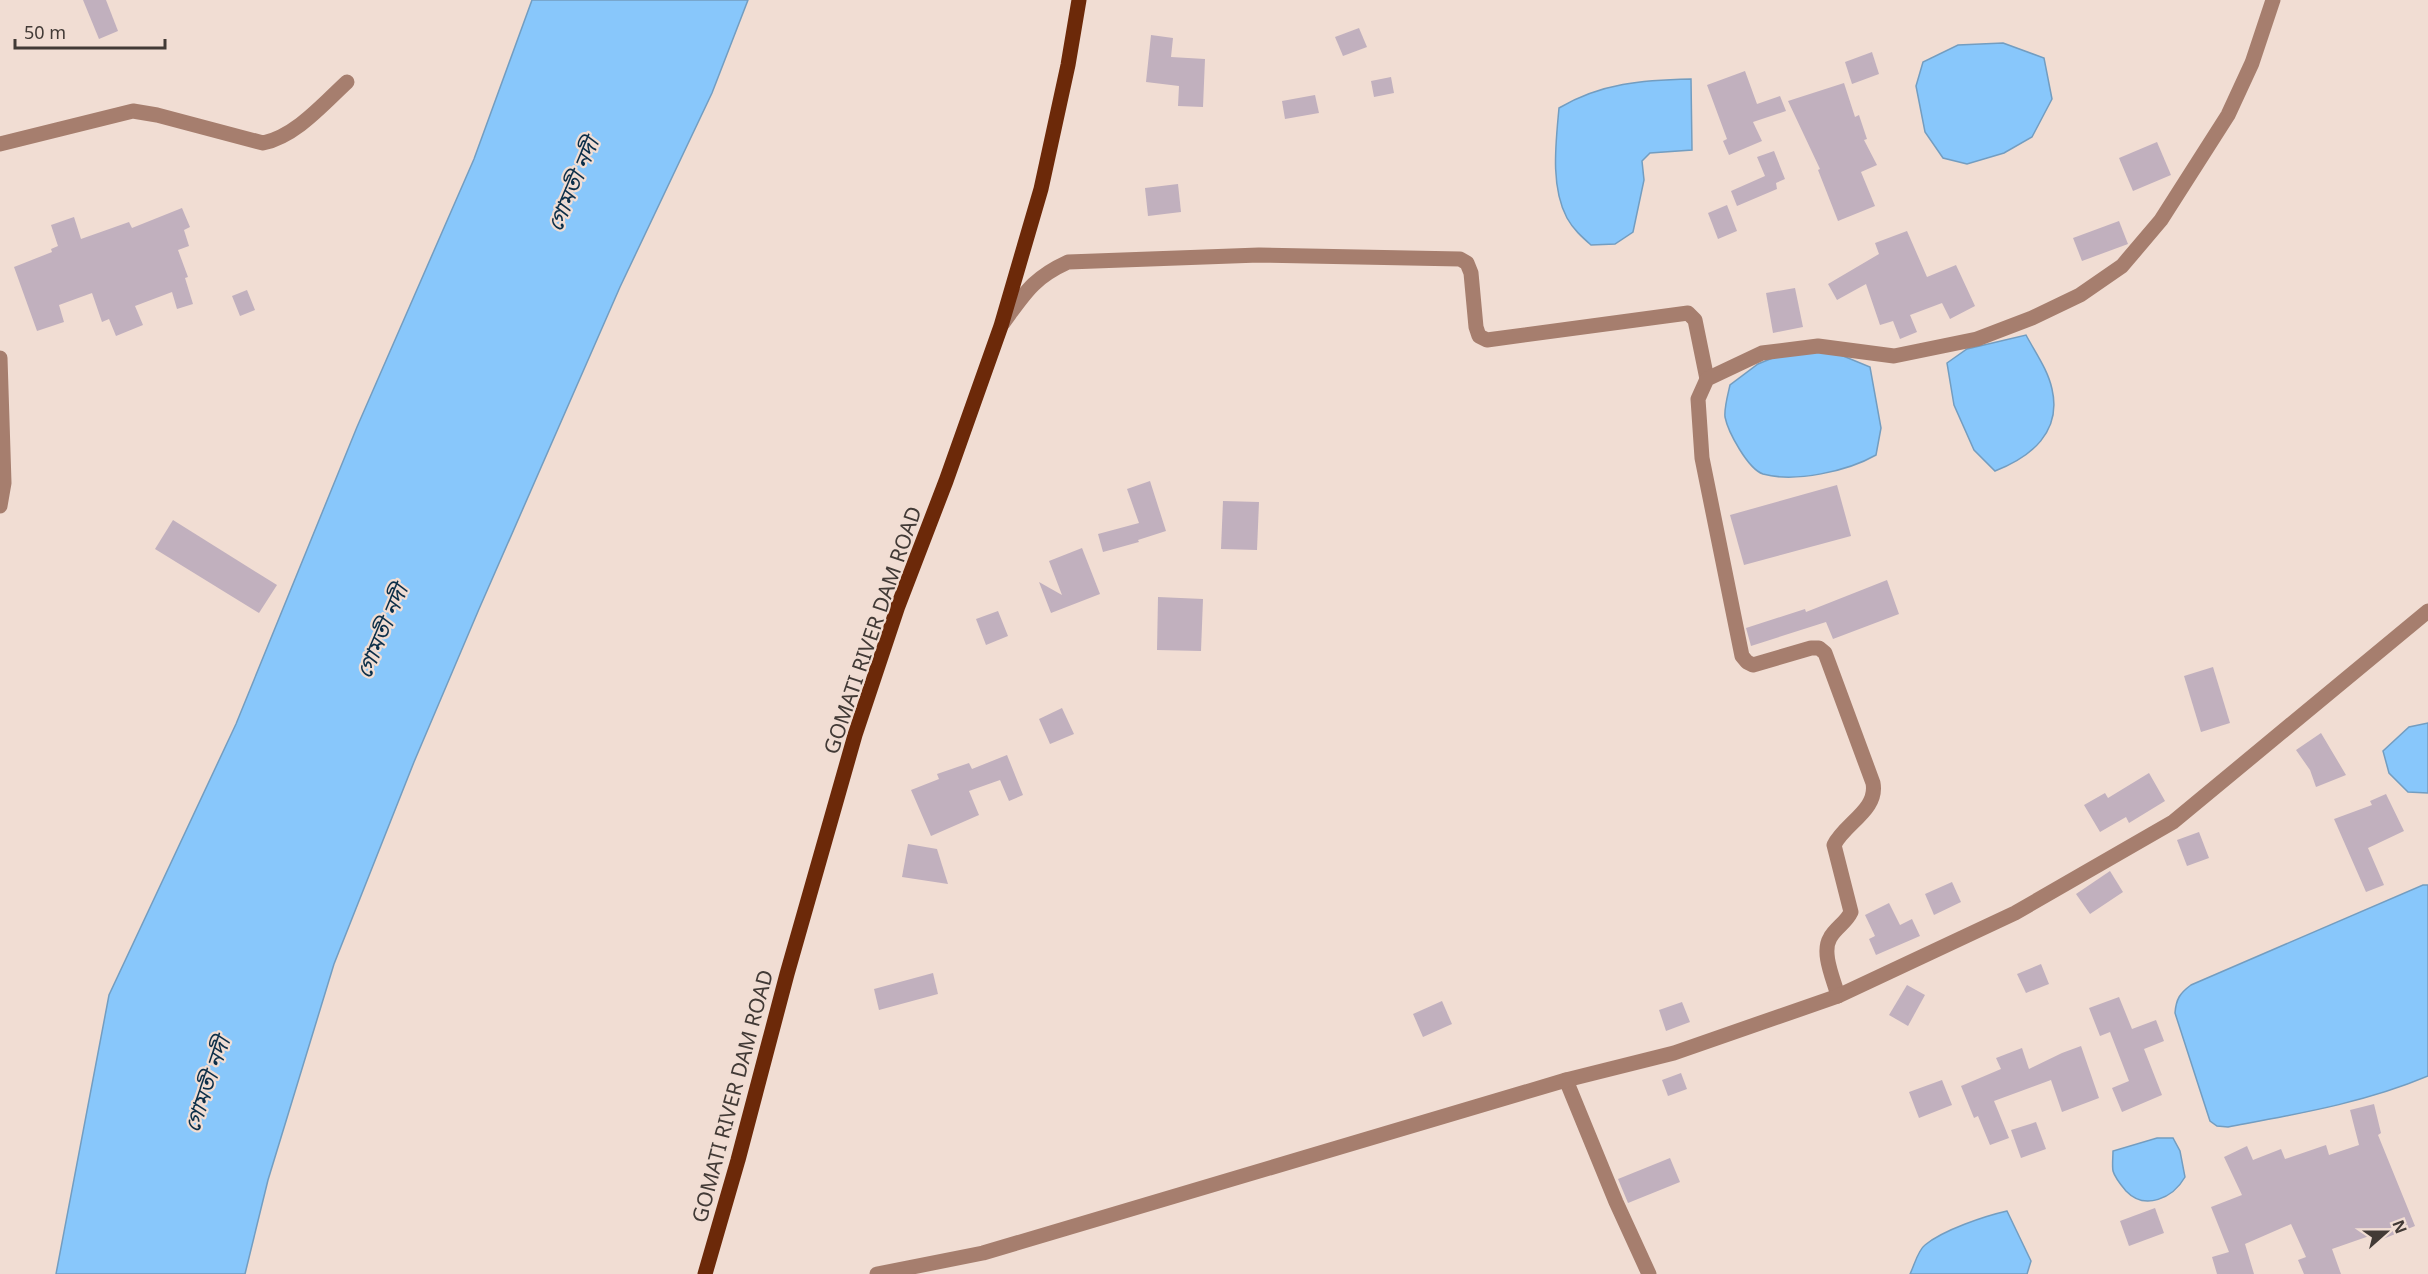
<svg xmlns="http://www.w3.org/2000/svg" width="2428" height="1274" font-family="'Noto Sans','Noto Sans Bengali',sans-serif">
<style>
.water{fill:#88c7fb;stroke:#739dc0;stroke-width:1.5}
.building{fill:#c1b0be}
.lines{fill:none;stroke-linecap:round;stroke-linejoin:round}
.minor{stroke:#a67e6e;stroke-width:15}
.major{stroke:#6c2909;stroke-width:15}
.labels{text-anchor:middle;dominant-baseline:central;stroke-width:4.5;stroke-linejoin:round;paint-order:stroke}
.street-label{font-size:21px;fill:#423a36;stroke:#f1ddd3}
.water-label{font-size:22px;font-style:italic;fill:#0b2e48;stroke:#f1ddd3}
</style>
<rect width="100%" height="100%" fill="#f1ddd3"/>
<g class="water">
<polygon points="532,0 748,0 712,93 620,287 479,609 414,762 334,964 268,1180 245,1274 56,1274 109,995 236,724 357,427 474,159"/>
<polygon points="2003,43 2044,58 2052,99 2032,137 2004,153 1967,164 1943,158 1925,132 1916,86 1923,62 1958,45"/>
<path d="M 1691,79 L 1692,150 L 1650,153 L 1642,161 L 1644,180 L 1633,232 L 1615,244 L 1591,245 C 1582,237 1573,229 1567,218 C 1550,186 1556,142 1559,108 C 1601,83 1643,80 1691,79 Z"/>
<path d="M 2026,335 C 2035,352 2048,370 2052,389 C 2062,432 2031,457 1995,471 L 1974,450 L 1954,405 L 1947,363 L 1967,349 Z"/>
<path d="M 1831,351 L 1870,367 L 1881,428 L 1876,455 C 1848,471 1795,483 1763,474 C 1748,469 1728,432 1725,417 C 1724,408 1728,394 1730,385 L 1758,364 L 1787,352 Z"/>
<polygon points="2428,723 2428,793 2408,792 2389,773 2383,751 2409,727"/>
<path d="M 2423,885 L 2428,885 L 2428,1076 C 2364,1103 2297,1114 2228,1127 L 2217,1126 L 2210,1121 L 2175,1013 C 2176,999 2180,993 2191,985 Z"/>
<path d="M 2157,1138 L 2173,1138 L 2180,1151 L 2185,1177 C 2173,1198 2145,1211 2126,1191 C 2121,1185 2115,1178 2113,1171 C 2112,1165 2113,1157 2113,1151 Z"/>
<path d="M 2007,1211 L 2031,1261 L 2027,1274 L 1910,1274 C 1914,1266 1918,1250 1925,1245 C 1943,1230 1985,1216 2007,1211 Z"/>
</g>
<g class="building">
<polygon points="83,0 106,0 118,31 99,39"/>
<polygon points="1359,28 1367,47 1343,56 1335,37"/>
<polygon points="1151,35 1173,38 1171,57 1205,59 1203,107 1178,106 1179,86 1146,82"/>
<polygon points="1872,52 1879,74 1852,84 1845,62"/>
<polygon points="1745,71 1757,104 1780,96 1786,111 1753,122 1762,141 1729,155 1723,141 1727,139 1707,85"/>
<polygon points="1391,77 1394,93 1374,97 1371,81"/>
<polygon points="1844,83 1855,117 1859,115 1867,139 1864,140 1877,165 1861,172 1875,206 1838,221 1818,170 1820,169 1788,101"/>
<polygon points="1315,95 1319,113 1285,119 1282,101"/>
<polygon points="2157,142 2171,175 2133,191 2119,158"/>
<polygon points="1774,151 1785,179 1776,183 1777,189 1737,206 1731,191 1765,176 1757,157"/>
<polygon points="1178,184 1181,212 1148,216 1145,188"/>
<polygon points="1727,205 1737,231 1718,239 1708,213"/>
<polygon points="182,208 190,227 184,230 189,246 178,250 188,277 185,278 193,304 177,309 172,292 135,306 143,325 116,336 109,319 102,322 92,293 59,305 64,322 37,331 14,267 52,252 51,249 58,246 51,225 74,217 81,239 129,222 132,228"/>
<polygon points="2119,221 2128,244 2082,261 2073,238"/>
<polygon points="1907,231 1927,277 1956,265 1975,306 1950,319 1942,303 1910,315 1917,332 1900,339 1893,321 1880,325 1866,284 1837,300 1828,284 1879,254 1875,243"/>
<polygon points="1795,288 1803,327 1773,333 1766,293"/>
<polygon points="247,290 255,310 240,316 232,296"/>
<polygon points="1150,481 1166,531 1138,540 1139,542 1103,552 1098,534 1139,523 1127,489"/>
<polygon points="1837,485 1851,536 1744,565 1730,515"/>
<polygon points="1223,501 1259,502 1257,550 1221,549"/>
<polygon points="173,520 277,585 259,613 155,549"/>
<polygon points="1082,548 1100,594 1051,613 1039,582 1062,595 1049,561"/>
<polygon points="1887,580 1899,614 1833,639 1826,622 1751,646 1746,628 1805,609 1806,612"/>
<polygon points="1158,597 1203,599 1201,651 1157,650"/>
<polygon points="998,611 1008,636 986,645 976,619"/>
<polygon points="2213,667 2230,723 2201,732 2184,676"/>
<polygon points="1062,708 1074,734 1050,744 1039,719"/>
<polygon points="2321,733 2346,775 2316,787 2310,770 2296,750"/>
<polygon points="1007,755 1023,795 1009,801 1000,780 969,791 979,815 931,836 911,790 939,779 937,774 969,763 972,769"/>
<polygon points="2149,773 2165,801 2129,823 2126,817 2100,832 2084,805 2105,793 2108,798"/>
<polygon points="2386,794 2404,831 2368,848 2384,885 2366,892 2334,819 2372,805 2370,801"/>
<polygon points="2199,832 2209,858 2187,866 2177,840"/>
<polygon points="908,844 937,849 948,884 902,877"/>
<polygon points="2110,871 2123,892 2090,914 2076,894"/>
<polygon points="1952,882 1961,902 1934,915 1925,894"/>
<polygon points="1889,903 1900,925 1912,919 1920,936 1876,955 1869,939 1875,936 1865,915"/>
<polygon points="2041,964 2049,984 2026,993 2017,974"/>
<polygon points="933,973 938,994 879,1010 874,989"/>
<polygon points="1907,985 1925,995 1908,1026 1889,1015"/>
<polygon points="2119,997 2132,1029 2156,1020 2164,1041 2144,1049 2162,1095 2122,1112 2112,1088 2129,1081 2110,1032 2100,1036 2089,1008"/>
<polygon points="1442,1001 1452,1024 1423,1037 1413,1014"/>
<polygon points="1682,1002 1690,1022 1666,1031 1659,1010"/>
<polygon points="2081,1046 2099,1098 2062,1112 2051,1080 1994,1101 2009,1138 1990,1145 1978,1116 1974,1118 1961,1086 2001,1069 1996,1058 2022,1048 2029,1069 2062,1053"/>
<polygon points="1681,1073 1687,1089 1668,1096 1662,1080"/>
<polygon points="1942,1080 1952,1105 1919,1118 1909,1092"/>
<polygon points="2374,1104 2381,1133 2378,1135 2415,1226 2378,1241 2375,1234 2332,1249 2341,1274 2304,1274 2298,1260 2306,1257 2291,1224 2245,1244 2254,1274 2217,1274 2212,1257 2229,1252 2211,1207 2242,1195 2224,1157 2247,1146 2253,1160 2281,1149 2285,1159 2326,1145 2329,1155 2359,1145 2350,1110"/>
<polygon points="2036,1122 2046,1149 2021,1158 2011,1130"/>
<polygon points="1670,1158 1680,1182 1628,1203 1618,1179"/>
<polygon points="2155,1208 2164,1233 2129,1246 2120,1221"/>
</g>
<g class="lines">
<g class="minor">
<path d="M 0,144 L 133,111 L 157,115 L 263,143 C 296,136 323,104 347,82"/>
<path d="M 1003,323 C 1025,293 1033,278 1068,262 L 1259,255 L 1460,259 L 1467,263 L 1471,273 L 1476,327 L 1479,336 L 1487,340 L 1688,313 L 1695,320 L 1707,379"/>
<polyline points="0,358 4,483 0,506"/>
<path d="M 1838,996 C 1834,980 1821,953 1830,938 C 1835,928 1846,923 1851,912 L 1834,845 C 1845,823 1878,810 1873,783 L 1825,653 L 1819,648 L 1811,648 L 1753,665 L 1747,662 L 1742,656 L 1702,458 L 1698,399 L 1707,379 L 1762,353 L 1818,346 L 1894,356 L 1977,339 L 2032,318 L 2080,295 L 2122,266 L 2161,220 L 2228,115 L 2252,63 L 2273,0"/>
<polyline points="1566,1080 1616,1202 1649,1274"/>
<polyline points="877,1274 983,1253 1566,1080 1674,1053 1838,996 2015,913 2173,822 2428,611"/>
</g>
<polyline class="major" points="705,1274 738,1160 787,974 855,735 898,606 946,481 1001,326 1041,189 1068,65 1079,0"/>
</g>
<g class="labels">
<g class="street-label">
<text transform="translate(872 630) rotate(-71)">GOMATI RIVER DAM ROAD</text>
<text transform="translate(732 1096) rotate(-75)">GOMATI RIVER DAM ROAD</text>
</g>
<g class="water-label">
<text transform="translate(572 184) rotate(-67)">গোমতী নদী</text>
<text transform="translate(381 631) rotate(-67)">গোমতী নদী</text>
<text transform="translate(206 1084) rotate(-71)">গোমতী নদী</text>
</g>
</g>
<g transform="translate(2386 1232) rotate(69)" stroke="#f1ddd3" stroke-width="4.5" paint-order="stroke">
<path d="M0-4.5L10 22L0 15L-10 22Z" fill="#423a36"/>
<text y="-9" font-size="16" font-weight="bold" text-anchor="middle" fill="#423a36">N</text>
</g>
<path d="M15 39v9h150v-9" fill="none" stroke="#423a36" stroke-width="3"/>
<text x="24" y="39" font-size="18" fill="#423a36" stroke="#f1ddd3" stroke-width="4.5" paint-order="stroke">50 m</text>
</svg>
